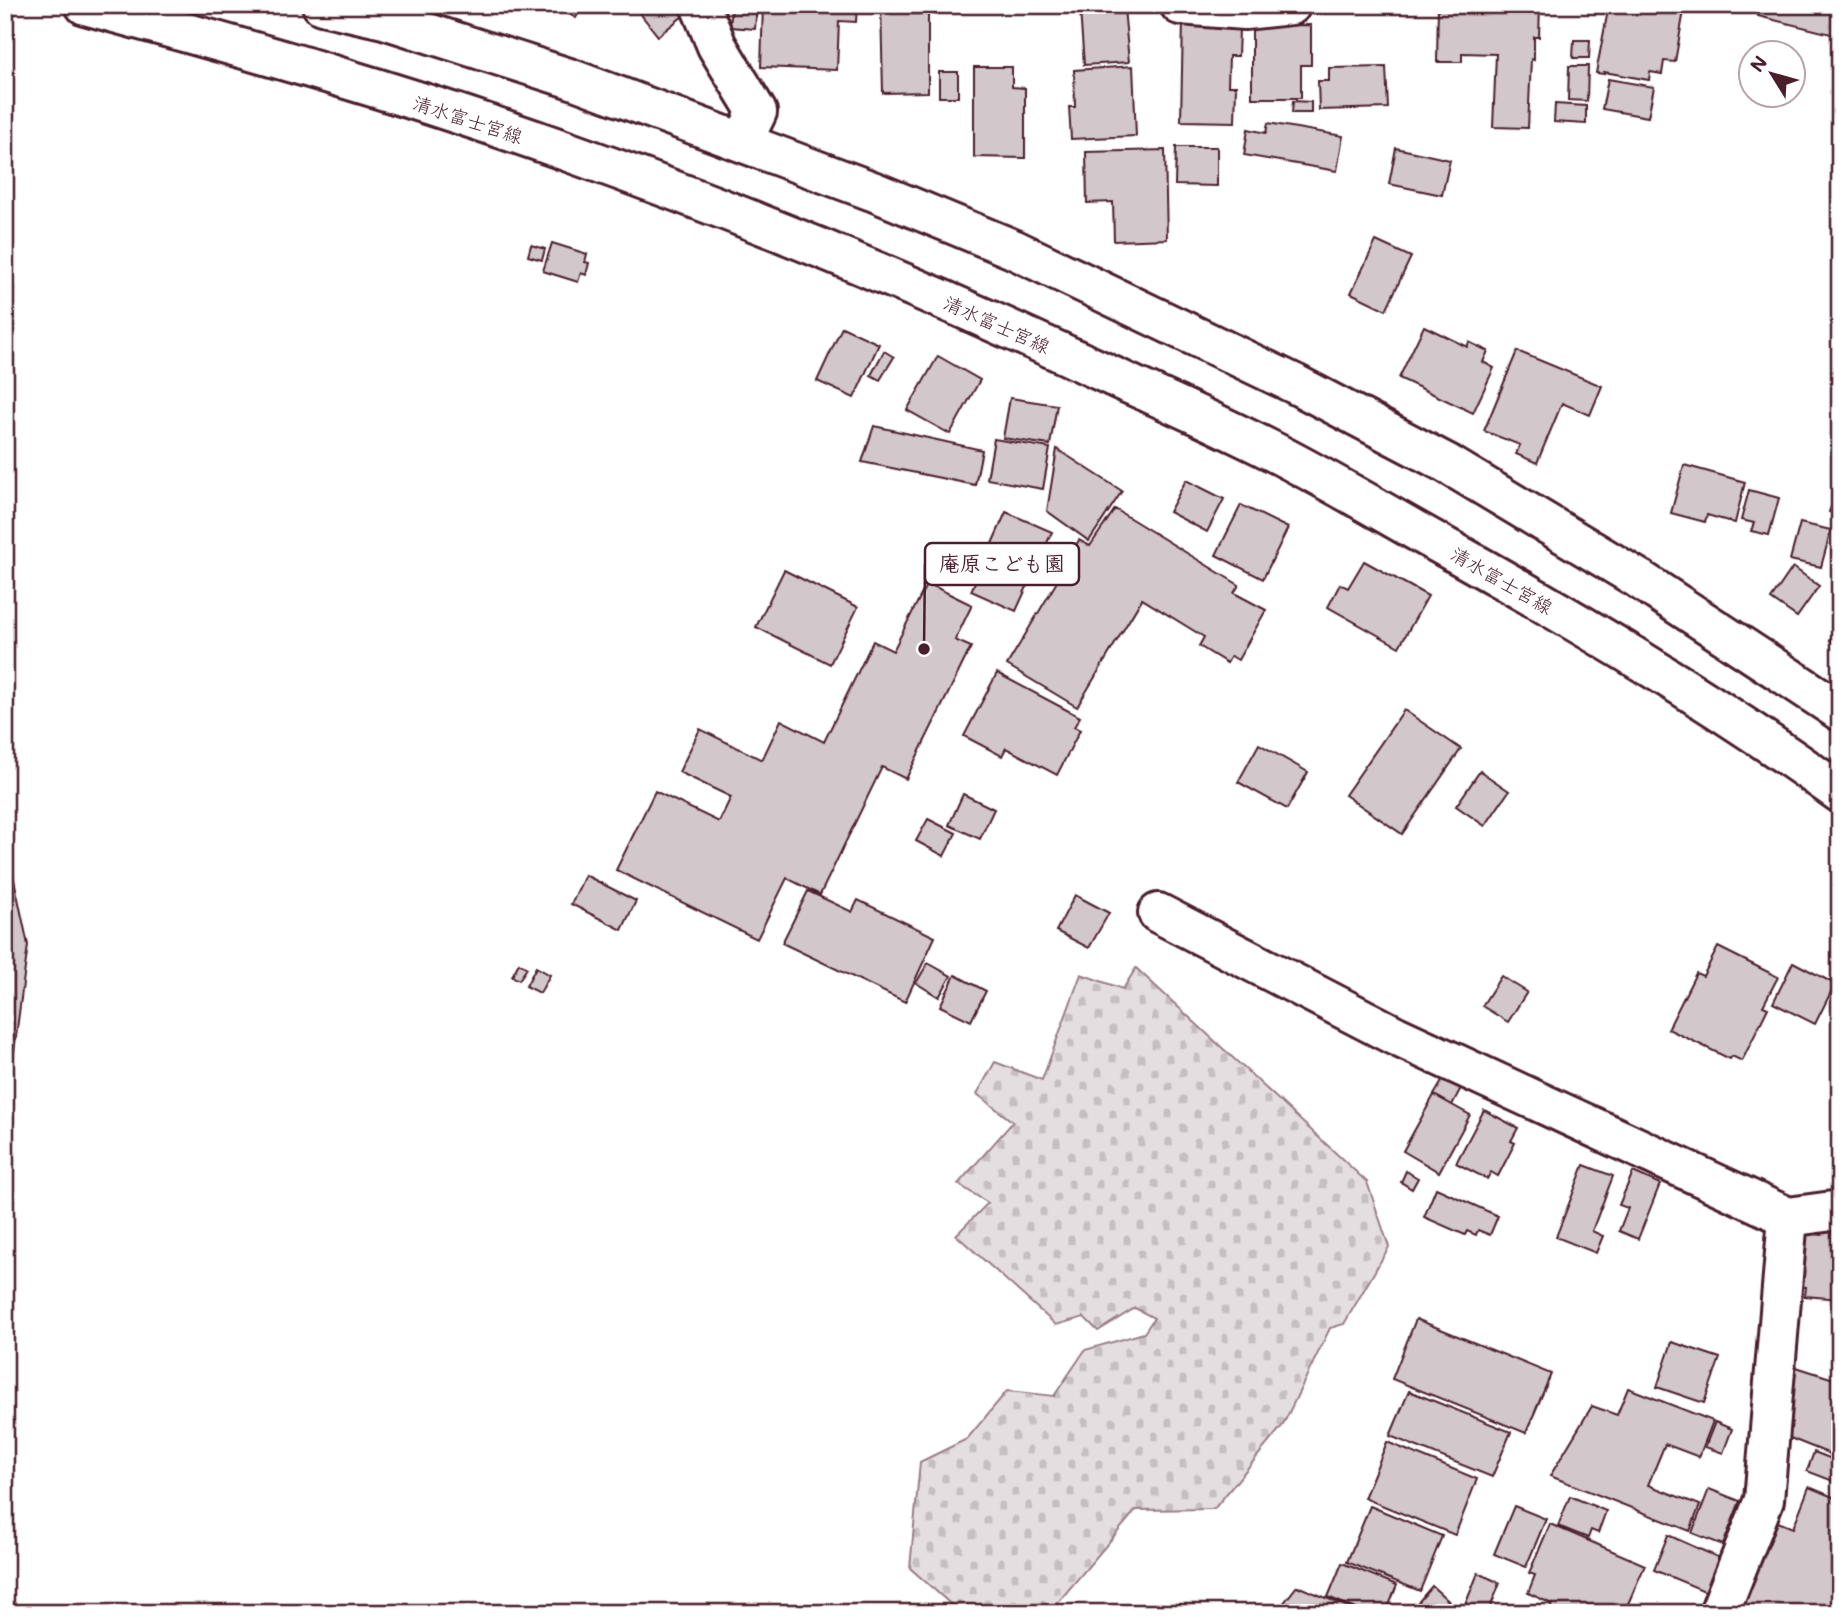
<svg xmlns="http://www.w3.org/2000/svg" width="1845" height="1618" font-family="Mali,'Klee One',sans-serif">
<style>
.cemetery{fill:url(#cemetery-stones);stroke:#987e86;stroke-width:2}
.building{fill:#d2c7cb;stroke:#4a1f2b;stroke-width:2}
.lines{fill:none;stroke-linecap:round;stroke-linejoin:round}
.minor-casing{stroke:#4a1f2b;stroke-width:44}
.primary-casing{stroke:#4a1f2b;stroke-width:44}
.minor{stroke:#fff;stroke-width:38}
.primary{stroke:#fff;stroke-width:38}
.labels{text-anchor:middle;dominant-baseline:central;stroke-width:7;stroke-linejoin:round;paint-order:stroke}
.street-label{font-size:19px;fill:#4a1f2b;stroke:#fff}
.leader{fill:none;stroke:#4a1f2b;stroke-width:2.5}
.callout-dot{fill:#4a1f2b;stroke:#fff;stroke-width:2.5}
.callout{fill:#fff;stroke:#4a1f2b;stroke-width:2.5}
.callout-label{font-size:21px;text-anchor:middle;font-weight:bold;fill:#4a1f2b}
</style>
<defs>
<pattern id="cemetery-stones" width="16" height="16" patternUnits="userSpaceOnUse" patternTransform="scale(1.75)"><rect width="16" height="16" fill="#e5dee0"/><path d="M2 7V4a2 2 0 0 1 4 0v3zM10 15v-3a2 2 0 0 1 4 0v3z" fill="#c6bec0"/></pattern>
</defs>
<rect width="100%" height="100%" fill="#fff"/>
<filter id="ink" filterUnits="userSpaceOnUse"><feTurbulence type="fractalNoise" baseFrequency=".0143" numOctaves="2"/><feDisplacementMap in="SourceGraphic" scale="14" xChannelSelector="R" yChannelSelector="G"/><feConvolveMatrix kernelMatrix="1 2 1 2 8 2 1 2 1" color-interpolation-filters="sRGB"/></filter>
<g filter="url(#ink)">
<polygon class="cemetery" points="1136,968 1367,1182 1389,1247 1344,1324 1330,1328 1283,1425 1214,1509 1136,1510 1049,1613 976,1613 955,1608 910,1568 920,1462 967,1439 1007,1391 1054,1396 1085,1350 1144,1333 1154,1318 1135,1308 1098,1331 1084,1317 1056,1325 956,1235 988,1203 958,1184 1013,1122 977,1094 995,1062 1042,1080 1081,974 1123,989"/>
<g class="building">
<polygon points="552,5 583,5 576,18"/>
<polygon points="638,5 683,5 688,12 658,36 635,7"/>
<polygon points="732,5 757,5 755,29 730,27"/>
<polygon points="763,5 857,5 856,22 839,21 837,70 761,67"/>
<polygon points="881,5 912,5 912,14 928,14 928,92 883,93"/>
<polygon points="1438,5 1540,5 1539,37 1534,37 1534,60 1531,59 1528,128 1493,127 1496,54 1462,53 1462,62 1437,62"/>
<polygon points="1609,5 1685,5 1675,62 1664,61 1662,74 1650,72 1649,80 1604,72 1604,74 1596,73"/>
<polygon points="1759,5 1836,5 1839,36 1758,16"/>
<polygon points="1124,8 1129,62 1084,65 1080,10"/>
<polygon points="1183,20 1239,29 1238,56 1229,56 1228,86 1236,86 1235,122 1181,121"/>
<polygon points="1311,25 1311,65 1301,65 1301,98 1252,98 1252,26"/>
<polygon points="1574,40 1590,40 1589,58 1573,58"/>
<polygon points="1133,66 1136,136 1071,139 1069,107 1075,107 1074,70"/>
<polygon points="1569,66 1588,66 1587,101 1568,100"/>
<polygon points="974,67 1012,67 1012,87 1025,88 1025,158 974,157"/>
<polygon points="1386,67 1388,108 1319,110 1318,81 1329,81 1329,68"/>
<rect x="939" y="72" width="19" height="25"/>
<polygon points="1608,79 1654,87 1648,117 1602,109"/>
<polygon points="1293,101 1311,102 1311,113 1292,113"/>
<polygon points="1555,104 1586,106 1586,124 1554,122"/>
<polygon points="1268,123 1343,136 1337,171 1244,155 1248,129 1266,133"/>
<polygon points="1176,147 1217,147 1217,186 1175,185"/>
<polygon points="1396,148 1450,160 1442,195 1389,184"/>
<polygon points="1165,150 1167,239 1114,241 1113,202 1087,203 1086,152"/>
<polygon points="1376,241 1411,257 1386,310 1351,293"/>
<polygon points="552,243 587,254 585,262 589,263 586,275 581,273 578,282 543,271"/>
<polygon points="531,245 545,249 542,260 528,256"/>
<polygon points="1424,326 1467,347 1469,342 1488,351 1483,362 1494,368 1473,413 1399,378"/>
<polygon points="842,327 879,344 854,398 817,381"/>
<polygon points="884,351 894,357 880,380 871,375"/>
<polygon points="1517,351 1602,386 1590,415 1562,403 1537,463 1516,454 1520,445 1484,431"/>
<polygon points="938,356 980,380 950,434 907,410"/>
<polygon points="1010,398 1057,405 1050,445 1003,438"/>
<polygon points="874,426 982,450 975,485 862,462"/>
<polygon points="994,439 1050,448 1043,489 987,479"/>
<polygon points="1057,449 1122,491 1089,541 1047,511"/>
<polygon points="1684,465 1745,482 1735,523 1707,515 1705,522 1671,513"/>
<polygon points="1186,480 1224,499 1207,532 1169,512"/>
<polygon points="1840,484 1840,516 1829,512"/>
<polygon points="1749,490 1779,498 1769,535 1751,531 1754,523 1741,520"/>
<polygon points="1241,505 1288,528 1263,579 1216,555"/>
<polygon points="1115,509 1239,585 1234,593 1266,610 1238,660 1231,656 1227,663 1199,646 1204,637 1142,599 1077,707 1007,665 1061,575 1059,574 1079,540 1090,546"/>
<polygon points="1006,512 1052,532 1016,611 971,591"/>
<polygon points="1800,523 1831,530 1821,567 1790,560"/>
<polygon points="1364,561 1428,596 1399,647 1328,607 1340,584 1348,588"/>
<polygon points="1793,567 1819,586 1797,617 1771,599"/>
<polygon points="784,570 858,607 830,664 756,627"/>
<polygon points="927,583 972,605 955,640 971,647 906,779 882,767 820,895 787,878 757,939 616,870 655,791 719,822 731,797 679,772 700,729 762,760 781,720 824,742 873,641 893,651"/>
<polygon points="1840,626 1840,647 1830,640"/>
<polygon points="997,673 1080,717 1074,727 1080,730 1057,775 1006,748 1002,756 964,736"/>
<polygon points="1404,710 1461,749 1402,834 1345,795"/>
<polygon points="1259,744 1308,772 1287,809 1238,782"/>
<polygon points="1480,771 1509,791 1485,826 1456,806"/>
<polygon points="963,794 994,809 980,839 949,825"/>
<polygon points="928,819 956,833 944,856 916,841"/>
<polygon points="5,837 28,945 12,1067 5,1083"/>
<polygon points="585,875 636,901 622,930 571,904"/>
<polygon points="808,891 852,912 858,900 935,937 905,1002 782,943"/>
<polygon points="1075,895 1109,913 1089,948 1056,931"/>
<polygon points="1718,947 1778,977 1763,1006 1768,1008 1742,1061 1732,1056 1730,1059 1668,1029 1696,973 1703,976"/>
<polygon points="1793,962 1835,984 1815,1024 1773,1003"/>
<polygon points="519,963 527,968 519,980 512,976"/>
<polygon points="928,963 951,976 939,997 916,983"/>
<polygon points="536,967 550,975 540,993 526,986"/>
<polygon points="955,975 986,991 971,1021 940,1006"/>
<polygon points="1501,976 1527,992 1508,1022 1482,1006"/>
<polygon points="1444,1078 1461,1088 1452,1105 1434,1095"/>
<polygon points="1434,1095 1470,1115 1439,1172 1403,1151"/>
<polygon points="1484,1110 1518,1128 1511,1141 1515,1143 1498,1176 1491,1172 1487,1179 1456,1163"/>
<polygon points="1584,1165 1613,1176 1592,1231 1603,1236 1596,1253 1556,1237"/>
<polygon points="1406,1171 1418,1178 1412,1189 1401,1182"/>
<polygon points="1633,1172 1660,1184 1638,1239 1619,1231 1628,1208 1619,1205"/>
<polygon points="1436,1188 1498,1216 1490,1235 1478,1230 1476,1235 1467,1231 1465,1235 1424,1217"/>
<polygon points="1824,1218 1840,1220 1840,1299 1805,1296 1806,1287 1793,1286 1798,1232 1822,1235"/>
<polygon points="1416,1319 1551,1374 1526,1433 1392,1379"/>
<polygon points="1672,1342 1720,1358 1704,1403 1657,1387"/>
<polygon points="1790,1365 1840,1381 1840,1458 1785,1436"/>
<polygon points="1628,1388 1713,1421 1699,1457 1665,1444 1648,1485 1700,1505 1690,1531 1550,1476 1592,1406 1617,1415"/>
<polygon points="1409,1391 1511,1432 1492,1477 1390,1436"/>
<polygon points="1715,1422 1732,1429 1723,1453 1705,1447"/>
<polygon points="1387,1442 1477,1479 1455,1535 1364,1498"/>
<polygon points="1814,1452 1840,1462 1833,1481 1807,1471"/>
<polygon points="1809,1487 1840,1500 1840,1585 1828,1613 1735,1613 1741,1599 1745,1601 1778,1522 1793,1528"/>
<polygon points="1709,1489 1740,1501 1723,1545 1692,1533"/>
<polygon points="1570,1496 1606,1511 1598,1533 1591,1530 1588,1538 1558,1526"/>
<polygon points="1370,1506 1442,1536 1420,1591 1347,1562"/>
<polygon points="1514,1506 1546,1519 1526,1567 1494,1554"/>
<polygon points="1550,1524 1645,1565 1624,1613 1548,1613 1552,1604 1528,1593 1535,1575 1529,1573"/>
<polygon points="1668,1535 1722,1559 1707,1592 1654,1570"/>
<polygon points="1342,1563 1397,1585 1386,1613 1366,1613 1328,1597"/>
<polygon points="1478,1573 1500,1583 1488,1613 1470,1613 1463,1610"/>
<polygon points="1297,1586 1363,1613 1276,1613"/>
<polygon points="1432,1586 1454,1606 1448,1613 1409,1613"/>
</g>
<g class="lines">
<defs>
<g id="minor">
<polyline points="700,5 717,46 757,112 743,141"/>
<polyline points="1158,913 1396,1036 1788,1217 1840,1210"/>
<polyline points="1719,1613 1764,1500 1788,1217"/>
</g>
<g id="primary">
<path d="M 85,5 C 248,49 410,95 569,152 C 755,218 937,294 1116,378 C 1169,402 1223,426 1274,452 C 1329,480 1382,512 1436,542 C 1574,619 1712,700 1840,793"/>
<polyline points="322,5 384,19 572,79 875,192 1013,249 1295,384 1446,463 1639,579 1840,711"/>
<polyline points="1180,5 1245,10 1291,5"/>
</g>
</defs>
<use href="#minor" class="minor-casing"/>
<use href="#primary" class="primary-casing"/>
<use href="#minor" class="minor"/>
<use href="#primary" class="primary"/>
</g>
</g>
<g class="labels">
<g class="street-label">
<text transform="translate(468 119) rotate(18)">清水富士宮線</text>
<text transform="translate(997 324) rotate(24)">清水富士宮線</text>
<text transform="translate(1502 580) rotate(30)">清水富士宮線</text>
</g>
</g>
<path class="leader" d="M924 649L925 564"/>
<circle class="callout-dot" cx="924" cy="649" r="7"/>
<rect class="callout" x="925" y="543" width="154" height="42" rx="7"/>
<g class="callout-label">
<text x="1002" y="571">庵原こども園</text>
</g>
<rect width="1845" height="1618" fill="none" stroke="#fff" stroke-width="28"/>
<rect x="14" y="14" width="1817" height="1590" fill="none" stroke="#4a1f2b" stroke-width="2.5" filter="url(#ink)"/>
<g transform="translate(1772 74) rotate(307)"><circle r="33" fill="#ffffff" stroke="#b7a5aa" stroke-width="2"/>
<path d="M0-5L12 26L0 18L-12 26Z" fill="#4a1f2b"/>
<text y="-10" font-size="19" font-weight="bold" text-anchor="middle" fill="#4a1f2b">N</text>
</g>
</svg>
